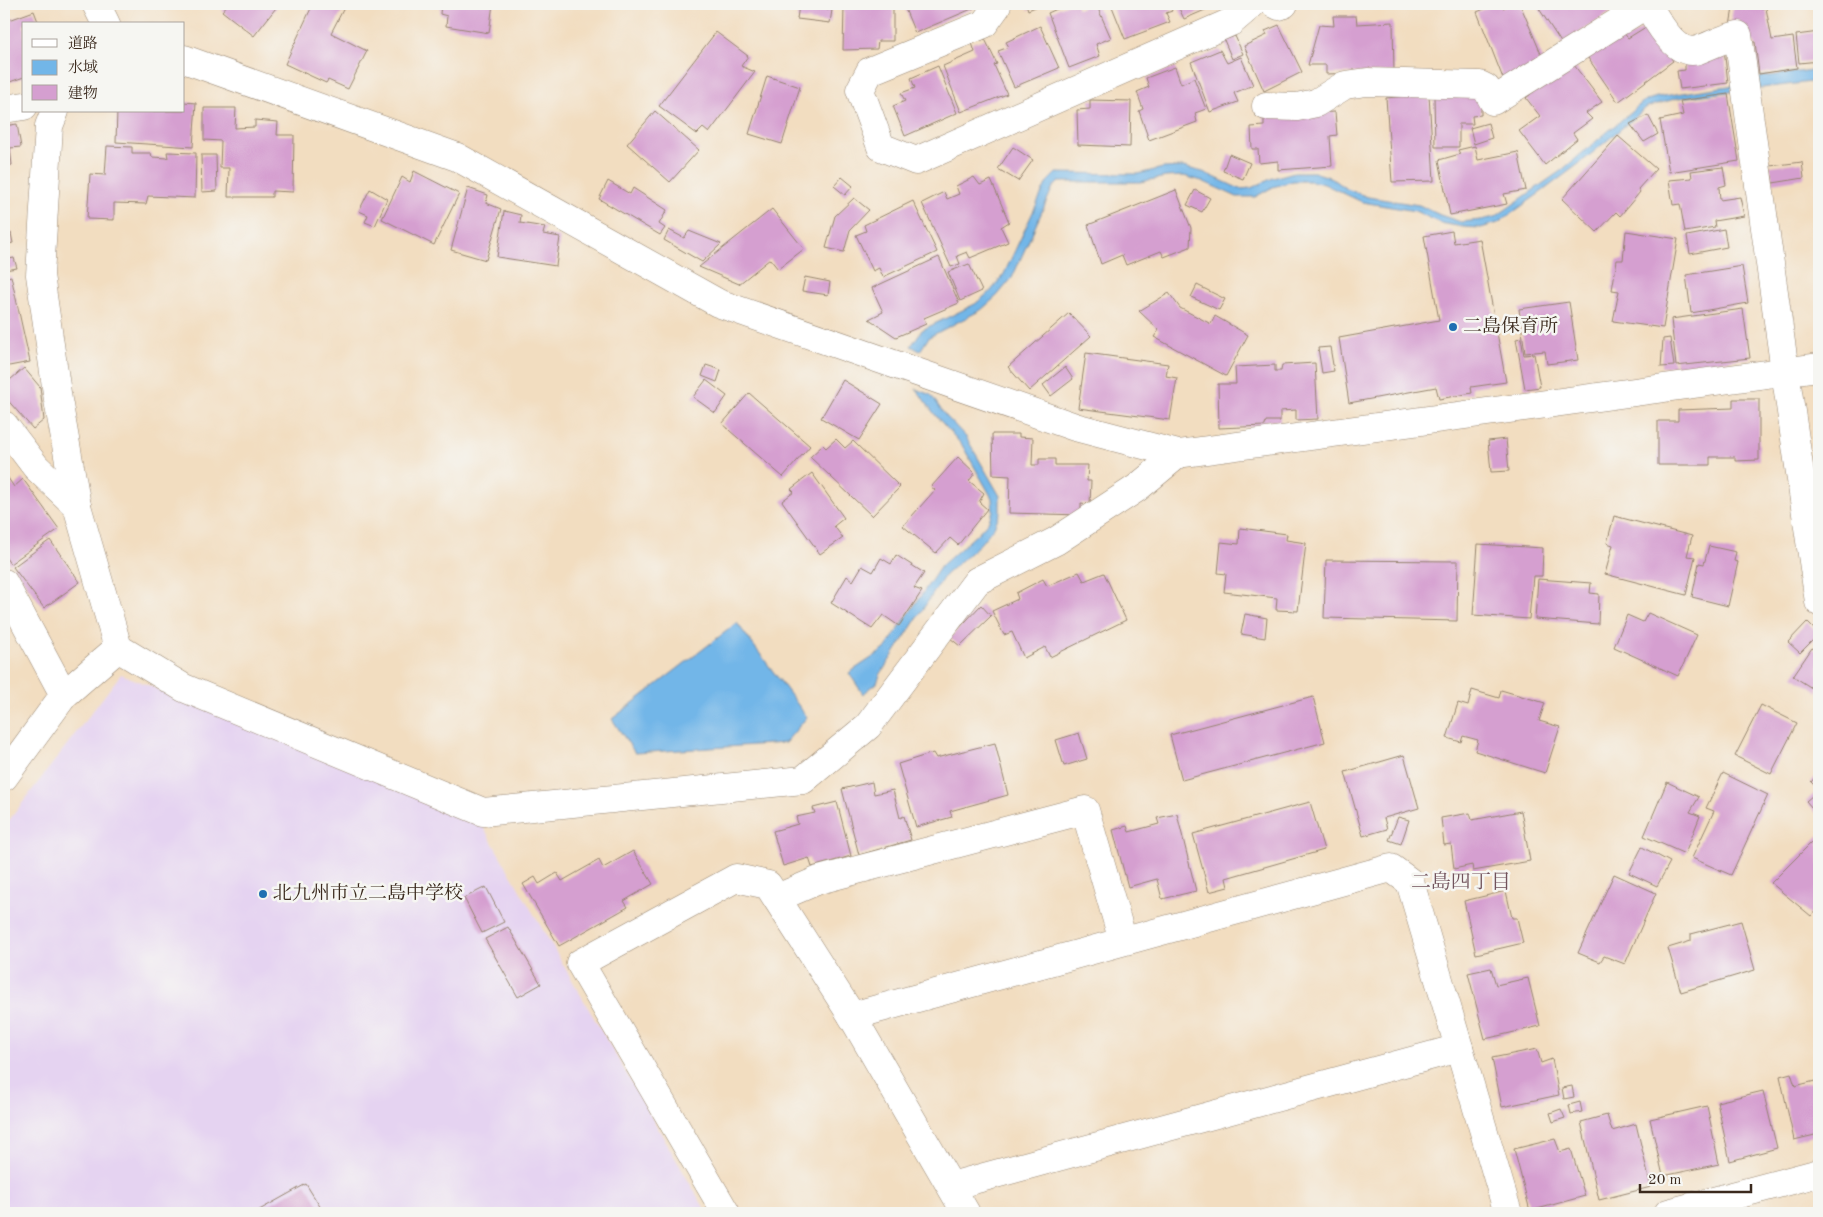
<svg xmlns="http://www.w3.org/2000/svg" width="1823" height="1217" font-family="'Old Standard TT','Noto Serif JP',serif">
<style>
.built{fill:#e5d3f1}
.water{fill:#72b6e8;stroke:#567083}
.building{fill:#d59fd0}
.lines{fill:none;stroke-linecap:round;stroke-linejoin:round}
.minor-casing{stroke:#96846f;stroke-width:29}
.minor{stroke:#fff;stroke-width:28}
.poi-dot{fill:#1f6fb2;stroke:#f6f6f2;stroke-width:2}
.labels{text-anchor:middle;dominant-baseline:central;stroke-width:5;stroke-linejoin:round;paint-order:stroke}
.poi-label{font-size:19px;fill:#3b2a1e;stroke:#f6f6f2;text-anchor:start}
.neighbourhood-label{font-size:20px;fill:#71535c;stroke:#f6f6f2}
</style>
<rect width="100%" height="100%" fill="#f6f6f2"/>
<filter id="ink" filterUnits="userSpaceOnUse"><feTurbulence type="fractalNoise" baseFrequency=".02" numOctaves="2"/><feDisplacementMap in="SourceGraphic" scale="10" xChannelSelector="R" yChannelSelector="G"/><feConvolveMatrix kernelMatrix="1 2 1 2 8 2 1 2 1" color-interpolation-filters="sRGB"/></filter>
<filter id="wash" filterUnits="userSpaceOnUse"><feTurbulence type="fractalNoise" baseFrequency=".0096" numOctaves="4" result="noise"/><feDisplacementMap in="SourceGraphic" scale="20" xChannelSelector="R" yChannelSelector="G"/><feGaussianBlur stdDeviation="1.12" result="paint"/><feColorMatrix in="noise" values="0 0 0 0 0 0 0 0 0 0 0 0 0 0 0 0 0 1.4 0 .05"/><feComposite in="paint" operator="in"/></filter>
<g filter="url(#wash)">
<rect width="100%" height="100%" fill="#f2ddc0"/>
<polygon class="built" points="121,674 481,823 707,1213 4,1213 4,827"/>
<g class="water">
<polygon points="1819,69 1819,81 1678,98 1647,107 1584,160 1540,193 1498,223 1481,228 1463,227 1440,223 1415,211 1362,202 1324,184 1311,181 1293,181 1273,187 1255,197 1237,197 1202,181 1184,176 1166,177 1140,182 1059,182 1053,187 1012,278 997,296 981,310 929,337 920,351 911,346 922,330 975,304 991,291 1004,274 1047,182 1056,173 1138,174 1163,168 1183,167 1203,172 1240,189 1251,188 1273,178 1294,172 1314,172 1332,178 1347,189 1368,197 1419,205 1440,215 1461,222 1481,220 1495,217 1562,170 1644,101 1657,97 1735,85 1754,78"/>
<polygon points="916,389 931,395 944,414 966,437 1000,496 1000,513 994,527 980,544 945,575 880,675 877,683 863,694 849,673 885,649 941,566 977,534 988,522 993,511 992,498 962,445 936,416"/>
<polygon points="737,623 807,717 785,743 635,753 612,719"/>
</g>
<g id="blocks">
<g class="building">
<polygon points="228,4 279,4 254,36 222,11"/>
<polygon points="313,4 346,4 331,33 367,51 348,89 328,80 326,83 285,64"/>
<polygon points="441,4 493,4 489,33 446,26 447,16 440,14"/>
<polygon points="770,4 785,4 778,12"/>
<polygon points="874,4 893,4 893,41 878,41 877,49 843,50 844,7 874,6"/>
<polygon points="903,4 972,4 974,8 915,33"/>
<polygon points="1026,4 1043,4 1028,10"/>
<polygon points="1068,4 1076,4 1078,9 1090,4 1096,4 1111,38 1096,44 1100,56 1069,68 1048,13"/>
<polygon points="1111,4 1169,4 1172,11 1166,13 1170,22 1125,39"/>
<polygon points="1177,4 1219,4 1184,19"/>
<polygon points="1496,4 1501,4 1503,8 1510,4 1520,4 1544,61 1506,86 1477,12"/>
<polygon points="1536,4 1621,4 1622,5 1562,44"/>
<polygon points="1757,4 1774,4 1773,7"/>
<polygon points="799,5 832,10 830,23 797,19"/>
<polygon points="1733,8 1766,8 1772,40 1793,37 1797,68 1759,74 1755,42 1750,42 1730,26"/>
<polygon points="34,11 39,24 24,24 24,77 4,84 4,39 6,38 4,22"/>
<polygon points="1333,16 1356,16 1357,24 1393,22 1394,72 1326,74 1326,65 1308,65 1319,25 1334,26"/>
<polygon points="1279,25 1302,72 1264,91 1244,46 1267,35 1265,31"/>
<polygon points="1649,25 1673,61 1618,102 1586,55 1621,30 1628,38"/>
<polygon points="1040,26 1059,68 1014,87 998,51 1009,47 1006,42"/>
<polygon points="716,32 748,56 741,66 755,72 709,133 703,128 697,134 659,106"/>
<polygon points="1819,32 1819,61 1799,63 1796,35"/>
<polygon points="1235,36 1243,54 1232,59 1224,40"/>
<polygon points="985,39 997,64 994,65 1007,94 961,112 943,66 975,52 972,43"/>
<polygon points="1724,49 1728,83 1680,89 1677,71 1685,70 1685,61"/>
<polygon points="1220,50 1227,63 1241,57 1253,85 1234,93 1238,102 1210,112 1191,62"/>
<polygon points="1571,61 1602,102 1586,113 1592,119 1573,133 1577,139 1545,165 1519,131 1540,116 1526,98"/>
<polygon points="938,66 957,113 905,136 893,106 905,101 901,93 915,88 911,78"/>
<polygon points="1175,67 1181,84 1194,78 1206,109 1195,113 1197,122 1149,140 1139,111 1143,109 1137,92 1149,87 1146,78"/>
<polygon points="767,76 800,87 782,144 749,134"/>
<polygon points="1429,94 1434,181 1392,182 1386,98"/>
<polygon points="1481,94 1481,115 1472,116 1473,124 1459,124 1459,147 1435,147 1434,95"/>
<polygon points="1728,94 1739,161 1669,172 1660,120 1683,115 1680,101"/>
<polygon points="1090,100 1131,101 1130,147 1078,145 1077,110 1090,109"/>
<polygon points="184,102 196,103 193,147 116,142 117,111 184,111"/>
<polygon points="204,108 236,108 235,128 255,127 255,120 278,122 277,135 294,135 293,192 272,191 272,197 228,197 229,168 220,168 221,141 204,140"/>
<polygon points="655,111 699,150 670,182 627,144"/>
<polygon points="1335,112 1337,135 1330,136 1332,166 1278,170 1278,161 1259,163 1258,149 1252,149 1251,127 1264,126 1264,115"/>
<polygon points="1648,115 1658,134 1644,142 1630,124"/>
<polygon points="1488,123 1492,138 1474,144 1470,128"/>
<polygon points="17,124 21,147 10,148 12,165 4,167 4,126"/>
<polygon points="1618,136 1656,169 1638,189 1640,192 1620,216 1616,212 1597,232 1562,199"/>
<polygon points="107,146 132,147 132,153 151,153 152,157 168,158 167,152 196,153 195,198 148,196 146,204 114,203 114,220 87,219 90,174 105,175"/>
<polygon points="1475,146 1478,160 1518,152 1526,190 1504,194 1507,204 1450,215 1439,160 1460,154 1458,150"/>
<polygon points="1013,147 1033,160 1018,181 998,169"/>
<polygon points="1229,154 1250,163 1243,179 1223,171"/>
<polygon points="201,155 216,155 217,191 202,192"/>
<polygon points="1802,162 1804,178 1773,183 1770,166"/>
<polygon points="1723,167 1726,185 1719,187 1720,200 1740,197 1744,216 1714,221 1715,227 1685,232 1680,204 1673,205 1669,180 1692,178 1691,171"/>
<polygon points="414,171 459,194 434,245 382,219 402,177 410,182"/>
<polygon points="842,177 853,186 845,195 834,186"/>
<polygon points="974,177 980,185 991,180 1009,222 1001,227 1008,242 970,258 967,252 957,256 960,264 951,267 922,203 944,192 947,199 959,194 956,186"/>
<polygon points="608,181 630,194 633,188 667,210 659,224 665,228 660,235 599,199"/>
<polygon points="468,188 488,195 486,203 501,209 486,260 451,250"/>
<polygon points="370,189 387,199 375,226 365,222 368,215 359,211"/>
<polygon points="1176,190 1191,228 1190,247 1164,257 1161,251 1126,265 1122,255 1101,264 1088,225"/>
<polygon points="1195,190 1210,198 1202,212 1187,205"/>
<polygon points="854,198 869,210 850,230 844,252 826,248 835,216"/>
<polygon points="913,201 937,252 883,277 879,268 873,271 856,235 866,231 864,225"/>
<polygon points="772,209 804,249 778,269 770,259 739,284 699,267"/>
<polygon points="504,211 521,215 520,223 545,227 543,234 560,237 556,266 497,257"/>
<polygon points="1724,229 1727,247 1690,254 1687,236"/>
<polygon points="669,230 684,238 689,231 721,244 702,262 664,240"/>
<polygon points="1452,231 1454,243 1480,239 1506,382 1471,387 1472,393 1439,399 1436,387 1349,403 1339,338 1439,320 1424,236"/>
<polygon points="1626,231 1678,239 1663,328 1613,321 1619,291 1612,290 1617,260 1623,260"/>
<polygon points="11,233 13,243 4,245 4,234"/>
<polygon points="939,257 959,303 924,318 926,324 896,337 869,319 883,312 872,288"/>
<polygon points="14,258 17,268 4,270 4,260"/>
<polygon points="969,264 982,291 960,301 948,272"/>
<polygon points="1742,266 1748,303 1691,313 1686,275"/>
<polygon points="11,276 30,362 4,367 4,278"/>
<polygon points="805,277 830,282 828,295 802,291"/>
<polygon points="1197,285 1225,299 1219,310 1191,297"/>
<polygon points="1169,293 1180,308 1211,324 1215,316 1248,335 1226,376 1154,337 1159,330 1139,311"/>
<polygon points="1569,302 1578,360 1547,364 1545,351 1525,353 1519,309"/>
<polygon points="1743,309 1750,358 1676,366 1671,319"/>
<polygon points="1069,313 1091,336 1029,391 1008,367"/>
<polygon points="1521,338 1524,355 1534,354 1540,387 1525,389 1516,339"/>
<polygon points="1670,338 1674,366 1661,367 1663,339"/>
<polygon points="1330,347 1334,371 1322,373 1318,348"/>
<polygon points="1086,353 1168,364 1166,376 1177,378 1170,420 1078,408"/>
<polygon points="1315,363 1318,419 1296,420 1296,410 1280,411 1280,421 1266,421 1265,426 1219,428 1218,384 1236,384 1235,367 1275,365 1275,371 1281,371 1282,365"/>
<polygon points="706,365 721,370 717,382 702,376"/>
<polygon points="1065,367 1073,379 1051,396 1043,385"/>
<polygon points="24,368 40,387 44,420 33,429 4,396 4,385"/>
<polygon points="706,380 727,396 715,413 693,397"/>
<polygon points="843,380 882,404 859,440 821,418"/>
<polygon points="749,393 810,446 783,477 722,424"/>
<polygon points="1733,399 1759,399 1759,460 1735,461 1735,457 1710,457 1710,465 1658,465 1658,421 1678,421 1678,410 1733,408"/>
<polygon points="992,434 1019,434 1019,437 1033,438 1032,465 1039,465 1039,459 1055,459 1055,465 1088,465 1087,481 1091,481 1090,504 1081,503 1081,515 1009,513 1010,476 993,475"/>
<polygon points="836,439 845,448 853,441 900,487 872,516 810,457 823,445 826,448"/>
<polygon points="1506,439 1509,471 1491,472 1488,441"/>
<polygon points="958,457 975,473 969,481 984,493 979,502 987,509 958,545 950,538 936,553 903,526 935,490 931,487"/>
<polygon points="4,472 14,487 23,479 59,529 10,564 4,555"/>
<polygon points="812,473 844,518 834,526 843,538 820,554 782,501 794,492 791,489"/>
<polygon points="1614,516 1692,536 1687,556 1695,557 1686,595 1605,574 1613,545 1607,543"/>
<polygon points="1240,528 1287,534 1286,540 1306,543 1298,611 1276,610 1277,598 1224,592 1226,574 1218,573 1221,542 1239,544"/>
<polygon points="50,540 80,582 44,608 13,567"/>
<polygon points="1478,544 1543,548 1542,576 1533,576 1529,619 1473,615"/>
<polygon points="1709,546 1736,552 1734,561 1738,562 1728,606 1692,597 1699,563 1704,564"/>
<polygon points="896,555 924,573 914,588 922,591 899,626 883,615 872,629 831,603 847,576 853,581 862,566 873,572 881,558 891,564"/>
<polygon points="1326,560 1458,561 1457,621 1324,618"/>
<polygon points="1079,572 1084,581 1104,573 1126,620 1050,657 1045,647 1024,658 1012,632 1004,635 992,611 1018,599 1016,593 1043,579 1047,586"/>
<polygon points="1538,579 1591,583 1590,593 1599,594 1598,624 1535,619"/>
<polygon points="981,605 991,616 960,646 950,638"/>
<polygon points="1648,613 1697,635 1678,676 1614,647 1627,615 1643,622"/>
<polygon points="1245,614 1267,618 1265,638 1241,634"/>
<polygon points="1807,622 1819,634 1800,653 1788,642"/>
<polygon points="1812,648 1819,652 1818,692 1793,676"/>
<polygon points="1472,690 1499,698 1501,690 1545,703 1539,721 1560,727 1545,773 1475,751 1478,740 1463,736 1461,742 1447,738 1458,703 1468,706"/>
<polygon points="1313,697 1325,742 1182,780 1170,735"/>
<polygon points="1761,705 1797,723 1771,774 1735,756"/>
<polygon points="1079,733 1087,759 1064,766 1056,740"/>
<polygon points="995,743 1008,795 950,811 952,817 916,827 898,764 933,753 936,758"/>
<polygon points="1404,755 1419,808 1384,818 1387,829 1363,836 1345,772"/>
<polygon points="1723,773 1768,795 1731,875 1692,858 1714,811 1706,808"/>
<polygon points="1819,773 1819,816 1806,801 1819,790 1811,782"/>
<polygon points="872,782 874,794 893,790 900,818 904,816 911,840 859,855 842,789"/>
<polygon points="1667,782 1699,797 1690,812 1700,816 1685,854 1644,836"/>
<polygon points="837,802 851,856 812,867 809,858 783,866 773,831 798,824 796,817 815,813 813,808"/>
<polygon points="1310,802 1324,850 1226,878 1228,887 1209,892 1193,834"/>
<polygon points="1521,811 1530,861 1473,871 1472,865 1454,869 1451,844 1444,845 1441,818 1470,813 1472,820"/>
<polygon points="1177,814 1196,891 1162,899 1157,879 1128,887 1113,830 1127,826 1129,832 1159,824 1157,818"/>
<polygon points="1398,817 1409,820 1401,844 1389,840"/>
<polygon points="1819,835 1819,907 1811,916 1771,883"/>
<polygon points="1642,847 1670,862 1657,886 1629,873"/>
<polygon points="633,851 653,884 624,901 628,907 559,946 523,884 535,877 539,884 557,873 562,881 599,860 603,868"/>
<polygon points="1614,874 1656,893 1625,964 1604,956 1600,962 1578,953"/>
<polygon points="486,887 504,922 482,933 464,898"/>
<polygon points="1506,891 1512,918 1517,918 1523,943 1476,954 1464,901"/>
<polygon points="1741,921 1755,970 1681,992 1668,948 1691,941 1691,934"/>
<polygon points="508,927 541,984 518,997 485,939"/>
<polygon points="1491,968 1496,985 1528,978 1540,1026 1485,1039 1468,973"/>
<polygon points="1537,1049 1541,1063 1552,1059 1559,1095 1502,1107 1492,1058"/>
<polygon points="1791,1073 1795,1086 1819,1080 1819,1134 1794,1140 1780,1076"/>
<polygon points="1572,1086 1574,1097 1564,1099 1562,1088"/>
<polygon points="1763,1091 1777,1148 1730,1161 1717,1102"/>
<polygon points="1580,1102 1582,1112 1571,1114 1569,1105"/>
<polygon points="1707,1106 1719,1164 1663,1176 1650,1119"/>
<polygon points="1561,1109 1565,1118 1553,1122 1550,1113"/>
<polygon points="1607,1115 1612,1131 1636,1124 1651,1187 1599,1200 1581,1122"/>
<polygon points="1555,1139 1560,1152 1571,1149 1585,1196 1530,1211 1514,1149"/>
<polygon points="306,1184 324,1213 254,1213"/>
</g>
</g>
</g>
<g filter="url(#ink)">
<use href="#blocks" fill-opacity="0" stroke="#96846f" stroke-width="1"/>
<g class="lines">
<defs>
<g id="minor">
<polyline points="96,4 106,24"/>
<polyline points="997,4 997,6 984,24 870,71 860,90 881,147 916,161 1231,22 1252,4"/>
<polyline points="1275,4 1279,6 1284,4"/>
<polyline points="184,59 457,157 718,303 1075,427 1178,454 1819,367"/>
<path d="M 1266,106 L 1297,107 L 1316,103 L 1345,85 L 1367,82 L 1480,85 L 1486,88 L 1493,101 L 1647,4 C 1657,20 1675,57 1698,50 C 1712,45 1724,38 1738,35 L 1785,371 L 1819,602"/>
<polyline points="4,109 24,106"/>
<polyline points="55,111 49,126 40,275 58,400 77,506 118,648 184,688 483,812 803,780 868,726 977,581 1056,541 1137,488 1178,454"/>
<polyline points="4,425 36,467 77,506"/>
<polyline points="4,583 64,695"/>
<polyline points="4,777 64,695 118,648"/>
<polyline points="777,898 819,880 1085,810 1123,941"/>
<polyline points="852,1016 1391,868 1410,882 1508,1213"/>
<polyline points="951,1186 1459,1048"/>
<polyline points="726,1213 580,963 736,878 768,885 852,1016 966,1213"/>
<polyline points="1668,1213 1819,1173"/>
</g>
</defs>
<use href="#minor" class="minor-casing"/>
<use href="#minor" class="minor"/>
</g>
</g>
<g class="poi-dot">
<circle cx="1453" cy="327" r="5"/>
<circle cx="263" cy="894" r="5"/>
</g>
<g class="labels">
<g class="poi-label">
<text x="1463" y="327">二島保育所</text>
<text x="273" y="894">北九州市立二島中学校</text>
</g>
<g class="neighbourhood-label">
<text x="1461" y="883">二島四丁目</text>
</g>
</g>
<rect width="1823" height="1217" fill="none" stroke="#f6f6f2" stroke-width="20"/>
<rect x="22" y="22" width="162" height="90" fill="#f6f6f2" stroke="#aba49d"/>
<rect x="32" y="39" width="25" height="8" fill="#ffffff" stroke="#aba49d"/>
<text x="68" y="48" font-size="15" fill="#3b2a1e">道路</text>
<rect x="32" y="60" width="25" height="15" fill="#72b6e8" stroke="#aba49d"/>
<text x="68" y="72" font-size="15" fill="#3b2a1e">水域</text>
<rect x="32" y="85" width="25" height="15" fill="#d59fd0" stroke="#aba49d"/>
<text x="68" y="98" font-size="15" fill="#3b2a1e">建物</text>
<path d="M1640 1184v8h111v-8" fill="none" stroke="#3b2a1e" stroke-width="2.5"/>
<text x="1648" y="1184" font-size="15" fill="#3b2a1e" stroke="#f6f6f2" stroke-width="4" paint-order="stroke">20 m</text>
</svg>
